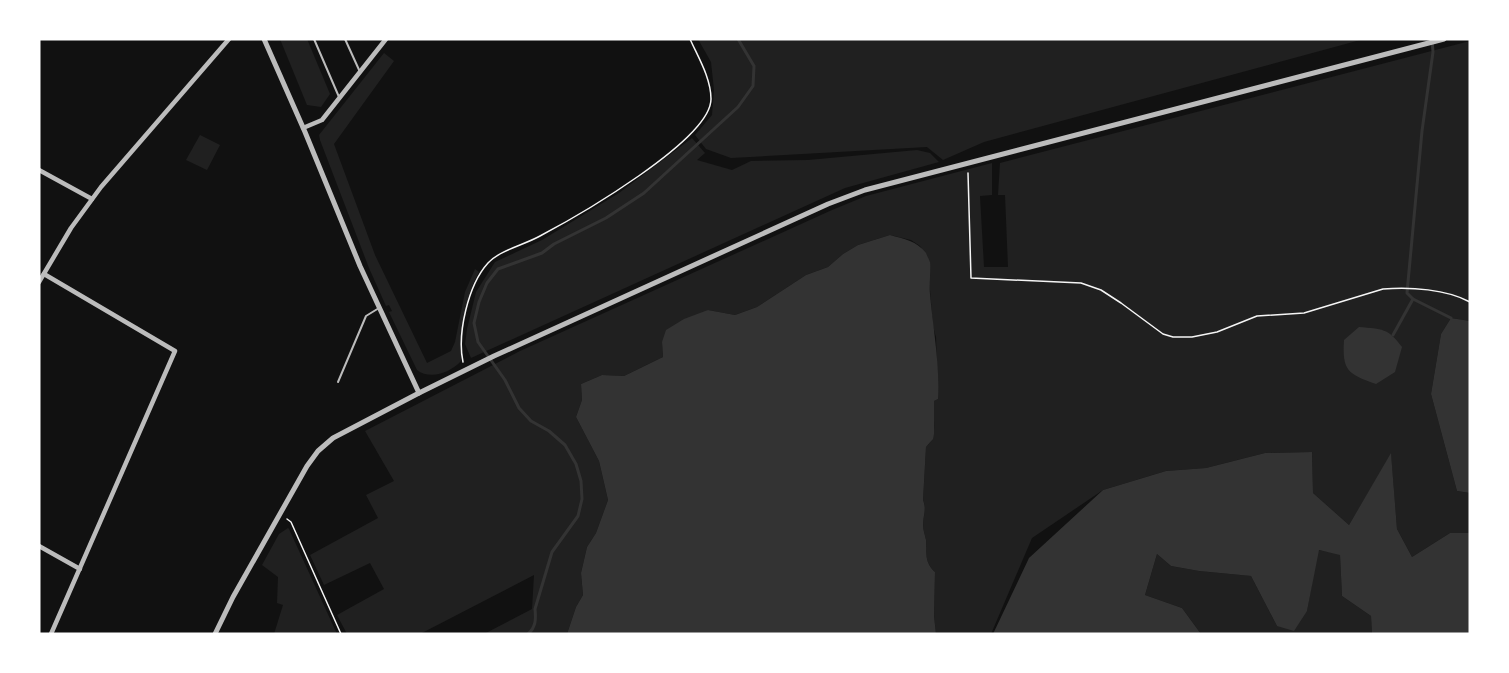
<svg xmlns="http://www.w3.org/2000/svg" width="1509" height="673" font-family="Raleway,sans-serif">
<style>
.green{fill:#202020}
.water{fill:#333}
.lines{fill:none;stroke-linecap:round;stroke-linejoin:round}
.stream{stroke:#333;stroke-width:3}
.path{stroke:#f5f5f5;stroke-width:1.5}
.service{stroke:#bcbcbc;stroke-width:2}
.minor{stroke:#bcbcbc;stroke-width:4.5}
.tertiary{stroke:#bcbcbc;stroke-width:5}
</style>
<rect width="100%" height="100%" fill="#111"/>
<g class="green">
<polygon points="280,39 307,39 330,94 321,107 307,105"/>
<polygon points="698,39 1364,39 984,142 943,160 927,147 731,158 706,149 695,135 712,115 714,90 711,62"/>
<path d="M 1470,41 L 1470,321 L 1451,318 L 1441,334 L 1431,394 L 1457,491 L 1470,493 L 1470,533 L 1450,533 L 1412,557 L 1397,529 L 1391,455 L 1349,525 L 1313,493 L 1312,452 L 1265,453 L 1206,468 L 1166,471 L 1103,490 L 1032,538 L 991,634 L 936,634 L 934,616 L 935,572 C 924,562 927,553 926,540 C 925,535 923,530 923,525 C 923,515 927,510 923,500 L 926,447 C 939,436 932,417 934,401 L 938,399 L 936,337 L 933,327 L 929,278 L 930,262 L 920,246 L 911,240 L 890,235 L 858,245 L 843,254 L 828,267 L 806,275 L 757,307 L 735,315 L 708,310 L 662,342 L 663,357 L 624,376 L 602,375 L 581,384 L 582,400 L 576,417 L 599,461 L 608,500 L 596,533 L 587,547 L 581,573 L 583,595 L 576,607 L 567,634 L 484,634 L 532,609 L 534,575 L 420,634 L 347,634 L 337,615 L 384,589 L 370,563 L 324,585 L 310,555 L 378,518 L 366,495 L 394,481 L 365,431 L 520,351 L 832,210 L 866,196 L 992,163 L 992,195 L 980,196 L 984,267 L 1008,267 L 1005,195 L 998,195 L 1000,163 Z"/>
<path d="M 384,53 L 394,61 L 334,144 L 375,255 L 427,363 L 451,351 L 455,342 L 465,292 L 475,269 L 479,272 C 463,300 464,330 461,361 C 450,373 430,380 417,370 L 389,312 L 392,311 L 389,305 L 386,306 L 369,268 L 320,140 L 319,135 Z"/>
<polygon points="200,135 220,145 207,170 186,160"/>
<polygon points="692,138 705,153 697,160 732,170 751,161 808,160 917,150 930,153 939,162 845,188 471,358 465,344 467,329 476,292 495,262 542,240 619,193"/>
<polygon points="288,528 289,529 337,634 274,634 283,605 277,603 278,577 262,565 279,534"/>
<polygon points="1318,550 1340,554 1342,596 1371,616 1372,634 1201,634 1182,608 1145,595 1157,554 1171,566 1199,571 1251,576 1277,626 1307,611"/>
</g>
<g class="water">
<path d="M 890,235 C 904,239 917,241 926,253 C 927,256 929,259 930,262 C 931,267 929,286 930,294 C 933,329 940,364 938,399 L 934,401 L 934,434 L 933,439 L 926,447 L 923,500 C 927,510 923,515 923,525 C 923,530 925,535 926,540 C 927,553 924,562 935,572 L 934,616 L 936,634 L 567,634 L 576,607 L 583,595 L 581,573 L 587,547 L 596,533 L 608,500 L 599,461 L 576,417 L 582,400 L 581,384 L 602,375 L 624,376 L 663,357 L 662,342 L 666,330 L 684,319 L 708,310 L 735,315 L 757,307 L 806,275 L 828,267 L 843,254 L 858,245 Z"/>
<polygon points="1451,318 1470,321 1470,493 1457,491 1431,394 1441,334"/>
<path d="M 1359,327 C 1382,329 1388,328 1402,347 L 1395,372 L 1376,384 C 1348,374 1342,371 1344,340 Z"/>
<polygon points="1312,452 1313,493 1349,525 1391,453 1397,529 1412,557 1450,533 1470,533 1470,634 1372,634 1371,616 1342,596 1340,555 1319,550 1307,611 1294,631 1277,626 1251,576 1199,571 1171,566 1157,554 1145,595 1182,608 1201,634 993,634 1029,558 1103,490 1166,471 1206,468 1265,453"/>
</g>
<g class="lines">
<g class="stream">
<polyline points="1432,39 1433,52 1422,131 1407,293 1413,299 1451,318"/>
<polyline points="1393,335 1413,299"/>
<path d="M 528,634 C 536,627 536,619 535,609 L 552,552 L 578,516 L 582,499 L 581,481 L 576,464 L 565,445 L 549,431 L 531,421 L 519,408 L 505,380 L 478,342 L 474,323 L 479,302 L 487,283 L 498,269 L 542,253 L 554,244 L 606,218 L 644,193 L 738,107 L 753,86 L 754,66 L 738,39"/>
</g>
<g class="path">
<path d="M 968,173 L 971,278 L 1081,283 L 1101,290 L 1121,303 L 1163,334 L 1173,337 L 1192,337 L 1217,332 L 1257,316 L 1304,313 L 1383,289 C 1411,287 1446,289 1470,302"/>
<path d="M 463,362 C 457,334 468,285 488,263 C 500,250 524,245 540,236 C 576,217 711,140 711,99 C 711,78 698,57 690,39"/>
<polyline points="287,519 291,522 341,634"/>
</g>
<g class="service">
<polyline points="314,39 339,97"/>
<polyline points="345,39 360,72"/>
<polyline points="338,382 366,316 379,308"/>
</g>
<g class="minor">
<polyline points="303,128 322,120 386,39"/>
<polyline points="39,170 92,199"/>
<polyline points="44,274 175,351 51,634"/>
<polyline points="39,282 71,228 101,187 229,39"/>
<polyline points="39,546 80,569"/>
</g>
<g class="tertiary">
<polyline points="264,39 305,132 360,266 419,393"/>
<polyline points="215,634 233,597 307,466 318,451 333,438 419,393 494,356 828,204 865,190 1444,39"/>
</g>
</g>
<rect width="1509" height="673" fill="none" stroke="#ffffff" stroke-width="81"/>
</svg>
